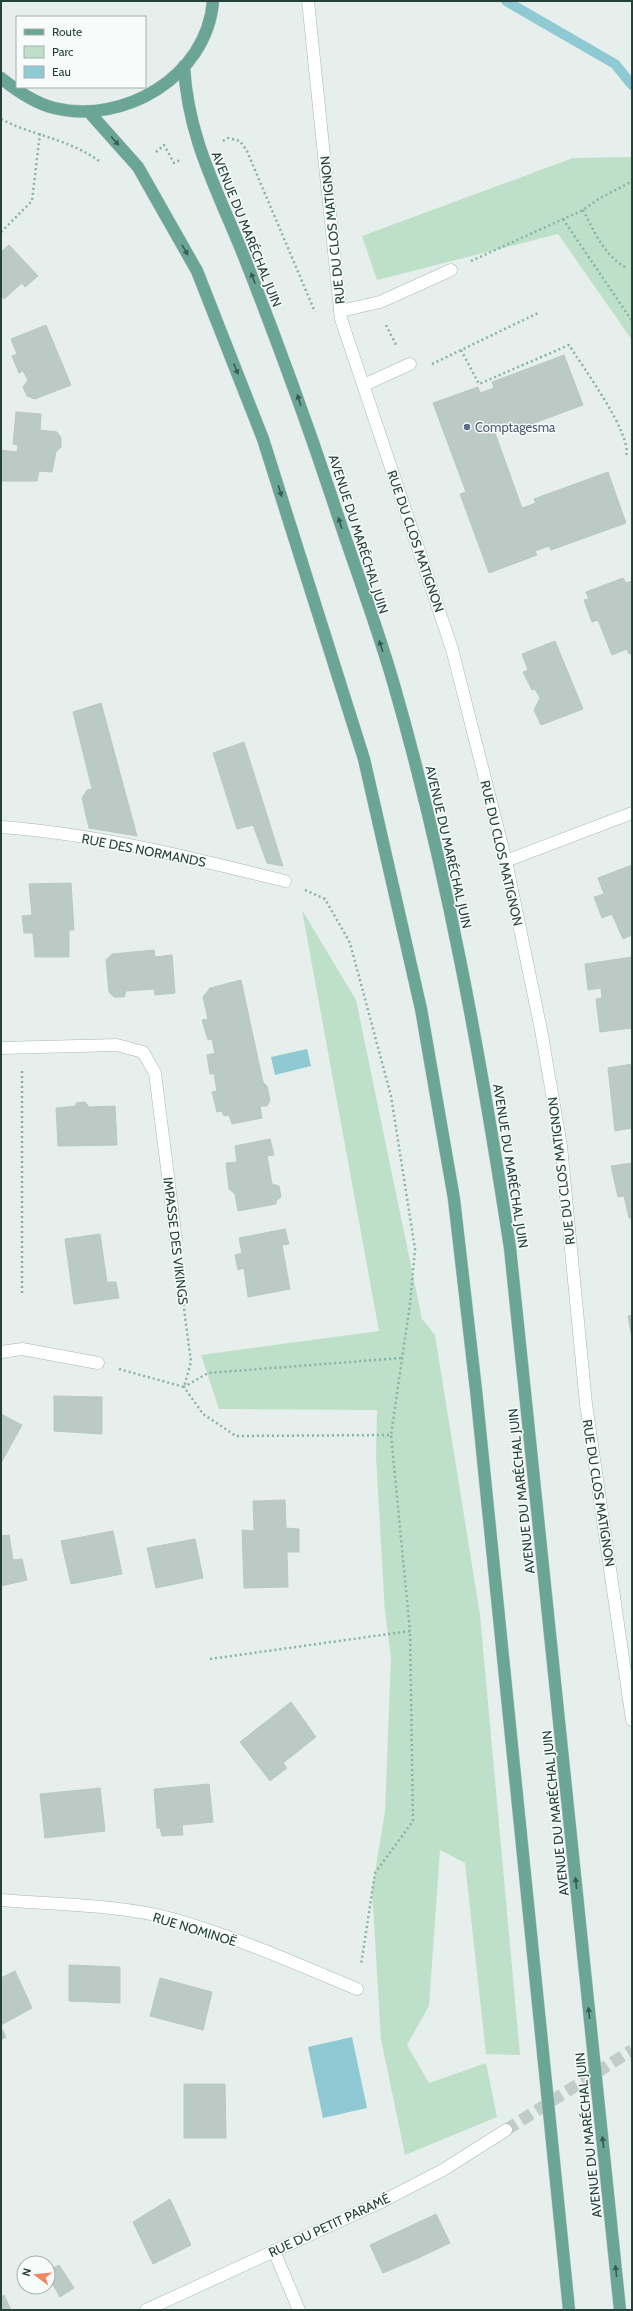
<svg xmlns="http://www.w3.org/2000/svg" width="633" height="2311" font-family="Cabin,sans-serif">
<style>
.green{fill:#bfe0c8}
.water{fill:#8ec9d4}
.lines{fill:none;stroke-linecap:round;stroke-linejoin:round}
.stream{stroke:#8ec9d4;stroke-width:10}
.building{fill:#bbcac4;stroke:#b8c9c2}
.street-tunnel{stroke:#bfccc8;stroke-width:12;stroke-dasharray:12 6;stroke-linecap:butt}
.lane-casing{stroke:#a8b8b2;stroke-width:13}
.street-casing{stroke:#a8b8b2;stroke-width:13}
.secondary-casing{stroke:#a4bbb3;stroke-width:13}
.primary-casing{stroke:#c2cac8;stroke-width:13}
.path{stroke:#86b3a5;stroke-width:2.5;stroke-dasharray:2 3;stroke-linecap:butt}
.lane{stroke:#fff;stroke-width:12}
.street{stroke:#fff;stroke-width:12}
.secondary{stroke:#fff;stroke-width:12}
.primary{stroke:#6aa596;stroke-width:12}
.oneway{fill:#365b51}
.service-dot{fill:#5c6f8a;stroke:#f7fbf9;stroke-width:1.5}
.labels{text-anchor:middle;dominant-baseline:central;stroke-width:3;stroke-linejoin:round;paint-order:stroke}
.street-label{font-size:13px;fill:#24423a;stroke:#f7fbf9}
.service-label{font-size:13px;fill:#4e5e75;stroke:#f7fbf9;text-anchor:start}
</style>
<rect width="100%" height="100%" fill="#e6efeb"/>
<g class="green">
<polygon points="632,157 632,340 558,234 377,280 362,236 573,158"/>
<polygon points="302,910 356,1000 422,1319 435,1335 480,1615 520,2055 486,2054 465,1863 440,1850 429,2006 407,2045 429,2083 486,2063 497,2117 405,2155 381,2039 372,1890 385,1812 391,1657 385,1612 376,1457 377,1410 219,1409 201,1355 379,1331"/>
</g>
<g class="water">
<polygon points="307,1049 311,1066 275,1075 271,1057"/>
<polygon points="352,2037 367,2108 323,2118 308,2047"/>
</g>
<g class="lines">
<polyline class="stream" points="506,1 615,64 632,85"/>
</g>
<g class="building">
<polygon points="9,245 38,276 25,287 22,283 4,299 1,296 1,252"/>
<polygon points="46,325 71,385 35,399 27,396 23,387 28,380 23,371 19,373 12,356 17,354 11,339"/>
<polygon points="564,355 583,405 510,432 508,428 495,433 522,508 536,503 534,499 608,472 626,523 551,550 549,546 535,551 537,555 489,573 460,494 466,492 433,403 478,387 480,393 494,388 492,382"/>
<polygon points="16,412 41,414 40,430 57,432 61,438 61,447 56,452 52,472 39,471 37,481 1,481 1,450 17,452 18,445 13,444"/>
<polygon points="623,578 626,583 632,581 632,653 629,654 627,649 612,655 598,620 592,622 584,600 589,599 586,592"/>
<polygon points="555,641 583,709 541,725 534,710 540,698 535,689 532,690 523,672 528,670 522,654"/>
<polygon points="101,703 137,836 89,828 82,798 87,790 92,789 73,712"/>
<polygon points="244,742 283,866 267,863 253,825 237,829 213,753"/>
<polygon points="632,865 632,935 623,939 612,914 602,918 594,897 604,894 598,878"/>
<polygon points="71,883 74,930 69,930 69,957 35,957 33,933 24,933 22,916 32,915 29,884"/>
<polygon points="154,950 155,957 172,955 175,993 155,995 154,989 126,991 124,997 114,997 109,992 106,960 112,954"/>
<polygon points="632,957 632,1028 600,1032 596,999 602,998 601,988 588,990 585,964"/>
<polygon points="241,980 255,1045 215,1054 212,1039 208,1040 202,1020 208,1019 203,997 210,988"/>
<polygon points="255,1045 263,1082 267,1086 270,1100 267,1106 260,1106 262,1118 232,1124 229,1115 224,1116 222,1111 217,1112 212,1092 217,1091 214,1074 210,1074 207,1055"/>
<polygon points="632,1064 632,1128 615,1131 608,1068"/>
<polygon points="85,1102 89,1107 115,1106 117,1145 58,1146 56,1108 76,1106 76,1103"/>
<polygon points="270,1139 274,1155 267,1156 272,1184 279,1186 281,1197 276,1201 276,1204 238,1211 235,1194 229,1189 226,1163 237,1162 235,1146"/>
<polygon points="632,1163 632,1218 629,1218 624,1196 618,1197 611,1166"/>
<polygon points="285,1229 289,1244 282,1245 290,1289 248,1297 244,1268 238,1270 235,1255 242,1253 239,1238"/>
<polygon points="100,1234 107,1282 116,1282 119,1298 74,1304 65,1239"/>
<polygon points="632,1315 632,1338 628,1316"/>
<polygon points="54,1396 102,1397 102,1434 54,1431"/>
<polygon points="1,1414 22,1425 1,1463"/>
<polygon points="285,1500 286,1528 299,1529 299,1552 287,1552 288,1587 244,1588 242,1530 254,1531 253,1501"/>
<polygon points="1,1531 2,1536 9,1535 13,1560 22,1559 27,1580 1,1586"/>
<polygon points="113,1531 122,1574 71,1584 61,1541"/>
<polygon points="195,1539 203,1578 156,1588 147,1548"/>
<polygon points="291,1702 316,1737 283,1763 287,1768 270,1781 240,1742"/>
<polygon points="209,1784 213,1822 182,1825 183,1835 162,1836 160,1828 157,1828 154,1789"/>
<polygon points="100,1788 105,1831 45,1838 40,1794"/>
<polygon points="69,1965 120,1967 120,2003 69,2001"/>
<polygon points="15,1971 32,2008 1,2025 1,1978"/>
<polygon points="160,1978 212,1992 203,2030 150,2016"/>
<polygon points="1,2027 6,2037 1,2040"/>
<polygon points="184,2084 225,2084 226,2138 184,2138"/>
<polygon points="170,2199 191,2245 153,2264 133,2222"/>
<polygon points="436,2214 450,2243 416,2259 402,2230"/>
<polygon points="402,2230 416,2259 383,2273 370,2245"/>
<polygon points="59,2265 74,2288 60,2297 48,2276 48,2271"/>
<polygon points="4,2295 5,2297 11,2310 1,2310 1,2297"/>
</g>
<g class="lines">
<polyline class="street-tunnel" points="506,2130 632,2050"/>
<defs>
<g id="lane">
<polyline points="340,311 380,302 451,270"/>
<polyline points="364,385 410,364"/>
</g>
<g id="street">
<polyline points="308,1 341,319 452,649 506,861 541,1030 561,1146 586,1404 632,1720"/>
<path d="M 1,827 C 97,834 192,858 285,881"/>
<polyline points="506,861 632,813"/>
<polyline points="1,1048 117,1045 143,1052 155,1073 176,1240"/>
<polyline points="1,1352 22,1349 98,1363"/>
<path d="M 1,1900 C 58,1905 117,1904 173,1919 C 236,1937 297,1964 357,1989"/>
<polyline points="274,2251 299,2310"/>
</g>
<polyline id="secondary" points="146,2310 383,2201 443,2170 506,2130"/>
<g id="primary">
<path d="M 184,66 C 188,140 219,193 245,259 C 276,338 305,417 332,498 C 352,560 376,622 394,685 C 447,869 481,1059 510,1248 L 620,2310"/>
<path d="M 1,78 C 17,91 34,103 54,108 C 123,125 207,77 213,1"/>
<polyline points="89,112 138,167 197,271 263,439 364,759 421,1009 454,1199 476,1390 569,2310"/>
</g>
</defs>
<use href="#lane" class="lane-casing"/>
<use href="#street" class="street-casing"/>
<use href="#secondary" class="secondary-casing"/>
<use href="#primary" class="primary-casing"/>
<g class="path">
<path d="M 1,119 C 33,136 67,138 99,161"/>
<polyline points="223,141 228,138 240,141 247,151 315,312"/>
<polyline points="156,152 164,145 174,163 180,160"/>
<path d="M 583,210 C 594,231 604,255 625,267"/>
<polyline points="563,219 632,321"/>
<polyline points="1,232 32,201 40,133"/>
<polyline points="471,261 583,210 600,198 629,183 632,184"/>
<polyline points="386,325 396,345"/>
<path d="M 461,350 L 479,384 L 569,345 C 582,366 633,435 626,456"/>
<polyline points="432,364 538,313"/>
<polyline points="305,890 325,899 350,943 391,1096 415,1249 410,1304 391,1435"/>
<polyline points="22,1293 22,1071"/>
<polyline points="401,1358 208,1373 184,1387 203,1414 236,1436 391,1435 410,1631"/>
<polyline points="119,1369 184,1387 191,1362 178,1263"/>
<polyline points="210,1659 410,1631 413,1821 375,1873 361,1965"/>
</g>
<use href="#lane" class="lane"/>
<use href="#street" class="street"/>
<use href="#secondary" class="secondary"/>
<use href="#primary" class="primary"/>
</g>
<defs><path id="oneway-solid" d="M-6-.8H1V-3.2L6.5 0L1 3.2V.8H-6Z"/></defs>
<g class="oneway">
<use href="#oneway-solid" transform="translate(115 141) rotate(48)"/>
<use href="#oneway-solid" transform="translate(185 250) rotate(60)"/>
<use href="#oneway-solid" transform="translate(253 278) rotate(-111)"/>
<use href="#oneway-solid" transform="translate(236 369) rotate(68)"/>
<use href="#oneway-solid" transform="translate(299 400) rotate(-108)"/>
<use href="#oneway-solid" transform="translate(280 491) rotate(73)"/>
<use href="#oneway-solid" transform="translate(340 523) rotate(-108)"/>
<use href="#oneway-solid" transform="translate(381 646) rotate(-108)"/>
<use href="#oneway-solid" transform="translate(576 1883) rotate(-96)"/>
<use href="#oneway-solid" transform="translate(589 2013) rotate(-96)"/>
<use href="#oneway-solid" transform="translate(603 2142) rotate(-96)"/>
<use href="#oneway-solid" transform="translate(616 2271) rotate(-96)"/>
</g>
<circle class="service-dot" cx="467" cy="427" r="4"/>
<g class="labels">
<g class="street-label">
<text transform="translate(247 229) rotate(68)">AVENUE DU MARÉCHAL JUIN</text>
<text transform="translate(332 230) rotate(-96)">RUE DU CLOS MATIGNON</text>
<text transform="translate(359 534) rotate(72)">AVENUE DU MARÉCHAL JUIN</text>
<text transform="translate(416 541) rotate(71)">RUE DU CLOS MATIGNON</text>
<text transform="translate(449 847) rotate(77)">AVENUE DU MARÉCHAL JUIN</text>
<text transform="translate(144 850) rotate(11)">RUE DES NORMANDS</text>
<text transform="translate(502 853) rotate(77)">RUE DU CLOS MATIGNON</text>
<text transform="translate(511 1166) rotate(81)">AVENUE DU MARÉCHAL JUIN</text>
<text transform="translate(561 1171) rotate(-97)">RUE DU CLOS MATIGNON</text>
<text transform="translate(176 1241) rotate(83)">IMPASSE DES VIKINGS</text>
<text transform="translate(521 1491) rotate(-96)">AVENUE DU MARÉCHAL JUIN</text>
<text transform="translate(599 1493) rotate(81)">RUE DU CLOS MATIGNON</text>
<text transform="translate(555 1813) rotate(-96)">AVENUE DU MARÉCHAL JUIN</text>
<text transform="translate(195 1929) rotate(17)">RUE NOMINOË</text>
<text transform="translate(588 2135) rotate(-96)">AVENUE DU MARÉCHAL JUIN</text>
<text transform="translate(329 2225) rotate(-25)">RUE DU PETIT PARAMÉ</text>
</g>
<g class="service-label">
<text x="475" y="427">Comptagesma</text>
</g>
</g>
<rect width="633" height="2311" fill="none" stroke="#24423a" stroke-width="4"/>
<rect x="16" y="16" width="130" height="72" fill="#f7fbf9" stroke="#a3b1ad"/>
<rect x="24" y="29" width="20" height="6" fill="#6aa596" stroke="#a3b1ad"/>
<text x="52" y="36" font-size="12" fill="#24423a">Route</text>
<rect x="24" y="46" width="20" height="12" fill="#bfe0c8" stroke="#a3b1ad"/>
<text x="52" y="56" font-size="12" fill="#24423a">Parc</text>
<rect x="24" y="66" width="20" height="12" fill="#8ec9d4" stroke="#a3b1ad"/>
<text x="52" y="76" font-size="12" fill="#24423a">Eau</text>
<g transform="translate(36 2275) rotate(286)"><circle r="19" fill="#f7fbf9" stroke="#a3b1ad"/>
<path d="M0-3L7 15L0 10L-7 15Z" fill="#f4845f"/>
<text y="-6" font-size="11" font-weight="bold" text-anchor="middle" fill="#24423a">N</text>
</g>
</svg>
